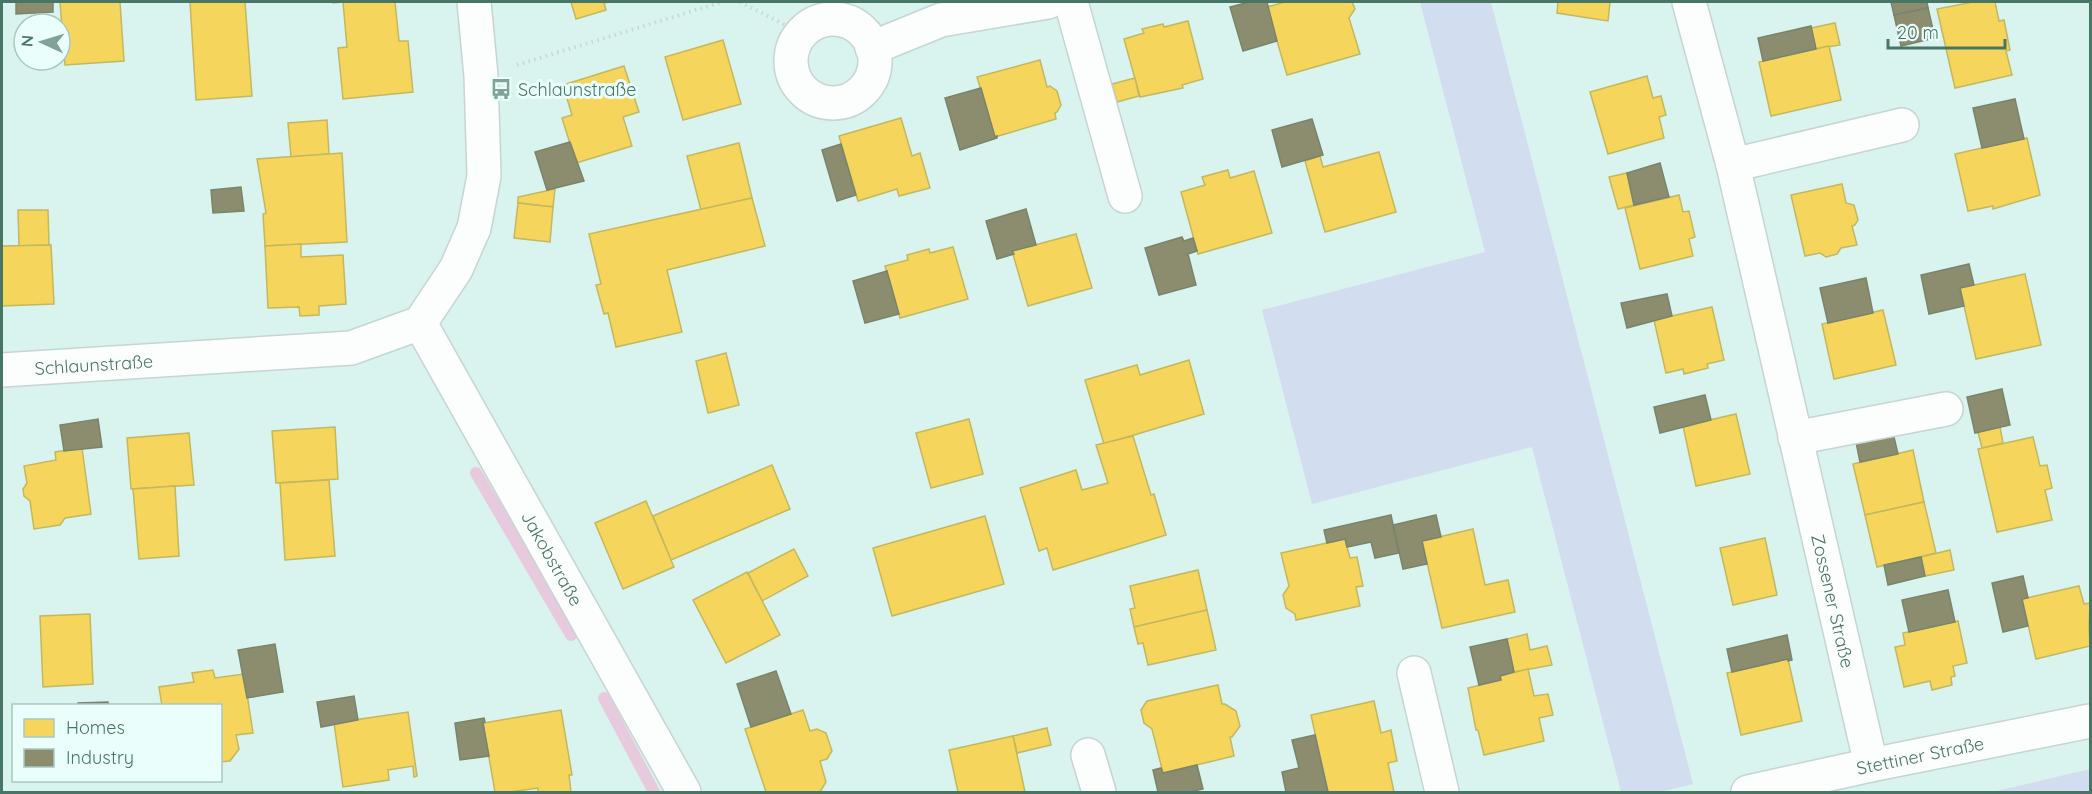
<svg xmlns="http://www.w3.org/2000/svg" width="2092" height="794" font-family="Quicksand,sans-serif">
<style>
.residential{fill:#d9f3ee;fill-rule:evenodd}
.green{fill:#d3ddf0}
.homes{fill:#f6d55c;stroke:#c2b85e;stroke-width:1.5}
.industry{fill:#8c8c6e;stroke:#78856b;stroke-width:1.5}
.lines{fill:none;stroke-linecap:round;stroke-linejoin:round}
.stream{stroke:#e8cade;stroke-width:12}
.minor-casing{stroke:#c6d5d1;stroke-width:36}
.path{stroke:#c9d7d3;stroke-width:4;stroke-dasharray:1.5 4.5;stroke-linecap:butt}
.minor{stroke:#fcfefe;stroke-width:33}
.labels{text-anchor:middle;dominant-baseline:central;stroke-width:6;stroke-linejoin:round;paint-order:stroke}
.poi-label{font-size:18px;fill:#487664;stroke:#eafffc;text-anchor:start}
.street-label{font-size:18px;fill:#487664;stroke:#eafffc}
</style>
<rect width="100%" height="100%" fill="#e9f7f5"/>
<path class="residential" d="M 2,2 L 2090,2 L 2090,769 L 1992,792 L 2,792 ZM 24,24 L 60,24 L 60,60 L 24,60 ZM 14,706 L 220,706 L 220,780 L 14,780 Z"/>
<g class="green">
<polygon points="1420,2 1491,2 1693,784 1660,792 1621,792 1532,447 1312,504 1262,310 1485,252"/>
<polygon points="2090,769 2090,792 1992,792"/>
</g>
<g class="homes">
<polygon points="60,2 120,2 124,61 65,65"/>
<polygon points="190,2 245,2 252,96 196,100"/>
<polygon points="333,2 395,2 399,41 408,41 413,92 343,99 338,48 347,47 343,2 333,3"/>
<polygon points="571,2 609,2 604,3 606,10 576,19"/>
<polygon points="1285,2 1352,2 1355,9 1349,18 1360,54 1287,75 1267,7"/>
<polygon points="1558,2 1610,2 1608,21 1557,13"/>
<polygon points="1973,2 1995,2 1999,21 2004,20 2010,50 2006,51 2012,75 1955,88 1937,9"/>
<polygon points="1188,21 1203,79 1182,85 1183,88 1140,97 1124,39 1144,33 1142,29 1163,24 1164,27"/>
<polygon points="1835,23 1840,45 1816,49 1811,28"/>
<polygon points="723,40 741,104 683,120 665,57"/>
<polygon points="1829,46 1841,100 1771,116 1759,62"/>
<polygon points="1040,60 1047,87 1050,86 1057,91 1061,105 1057,112 1055,113 1056,119 995,137 977,77"/>
<polygon points="624,66 639,112 623,117 632,146 576,163 562,118 572,115 563,85"/>
<polygon points="1647,76 1653,98 1661,96 1666,115 1659,117 1664,138 1608,154 1590,92"/>
<polygon points="1135,78 1139,96 1117,102 1112,84"/>
<polygon points="901,118 912,156 920,153 930,188 899,196 897,189 858,201 839,136"/>
<polygon points="327,120 329,154 291,157 288,123"/>
<polygon points="2027,138 2040,195 1993,209 1993,206 1968,211 1955,154"/>
<polygon points="739,143 752,198 701,210 687,156"/>
<polygon points="1379,152 1396,212 1325,232 1305,161 1320,156 1323,167"/>
<polygon points="342,153 347,242 265,246 263,214 266,213 257,159"/>
<polygon points="1228,170 1230,178 1254,171 1272,233 1198,254 1181,192 1205,185 1202,177"/>
<polygon points="1627,173 1634,205 1618,209 1609,177"/>
<polygon points="1842,184 1846,203 1854,205 1858,220 1855,225 1852,226 1857,245 1841,248 1837,254 1826,257 1820,253 1805,256 1791,195"/>
<polygon points="555,189 553,207 518,203 518,197"/>
<polygon points="1679,195 1683,212 1689,211 1695,237 1689,239 1693,256 1640,269 1625,208"/>
<polygon points="752,198 765,246 667,270 682,332 616,347 608,313 604,314 596,285 601,284 589,234"/>
<polygon points="518,203 553,207 550,242 514,238"/>
<polygon points="18,210 48,210 49,245 19,246"/>
<polygon points="1076,234 1092,288 1028,306 1012,251"/>
<polygon points="301,244 301,257 343,255 346,304 319,306 319,315 300,316 299,307 268,308 265,246"/>
<polygon points="51,245 54,304 2,306 2,246"/>
<polygon points="953,247 968,299 900,318 885,266 908,260 907,255 929,249 930,253"/>
<polygon points="2025,274 2041,345 1976,359 1960,288"/>
<polygon points="1712,307 1724,360 1707,364 1708,368 1684,374 1683,369 1666,373 1654,320"/>
<polygon points="1883,310 1896,365 1834,379 1822,324"/>
<polygon points="726,353 739,405 708,413 696,361"/>
<polygon points="1189,360 1204,414 1104,444 1085,380 1137,365 1140,375"/>
<polygon points="1736,414 1750,474 1696,486 1683,426"/>
<polygon points="969,419 983,474 931,488 916,433"/>
<polygon points="335,427 338,479 276,483 272,431"/>
<polygon points="2000,427 2003,443 1982,448 1978,432"/>
<polygon points="189,433 194,485 131,489 127,438"/>
<polygon points="1133,436 1151,495 1154,494 1166,535 1053,570 1047,548 1039,551 1020,488 1076,470 1082,490 1108,483 1096,445"/>
<polygon points="2033,437 2040,466 2047,465 2052,488 2045,490 2052,520 1997,532 1978,449"/>
<polygon points="82,448 91,514 65,518 60,525 34,529 30,501 24,496 23,489 27,483 24,466 56,460 55,452"/>
<polygon points="1913,450 1924,502 1865,515 1853,464"/>
<polygon points="772,465 790,509 671,560 653,516"/>
<polygon points="329,480 335,556 285,560 280,483"/>
<polygon points="175,486 179,556 139,559 133,489"/>
<polygon points="646,501 674,567 623,589 595,523"/>
<polygon points="1924,502 1936,553 1877,567 1865,515"/>
<polygon points="985,516 1004,584 892,616 873,548"/>
<polygon points="1473,529 1485,585 1508,580 1515,612 1442,628 1422,541"/>
<polygon points="1765,538 1777,595 1733,605 1720,548"/>
<polygon points="1345,539 1350,558 1357,557 1363,586 1356,587 1360,606 1296,620 1295,614 1286,608 1283,595 1289,586 1281,553"/>
<polygon points="794,549 808,576 762,601 748,573"/>
<polygon points="1950,550 1954,570 1925,576 1921,557"/>
<polygon points="1198,570 1207,610 1134,627 1130,609 1135,608 1130,586"/>
<polygon points="747,572 780,635 726,663 693,600"/>
<polygon points="2079,586 2084,604 2090,603 2089,627 2090,646 2036,659 2022,599"/>
<polygon points="1207,610 1216,650 1148,665 1143,643 1138,644 1134,627"/>
<polygon points="90,614 93,684 43,687 40,616"/>
<polygon points="1958,621 1967,663 1953,666 1955,676 1951,677 1952,685 1932,690 1930,681 1904,687 1895,647 1905,645 1903,633"/>
<polygon points="1527,634 1530,650 1547,646 1552,665 1514,672 1507,639"/>
<polygon points="1788,659 1802,721 1741,735 1727,673"/>
<polygon points="1528,669 1534,696 1548,694 1553,715 1539,718 1544,741 1484,755 1478,730 1476,730 1468,688 1501,680 1500,676"/>
<polygon points="213,670 215,678 244,674 253,733 236,735 239,749 230,761 220,762 220,706 162,706 159,687 194,682 192,673"/>
<polygon points="1218,685 1222,704 1225,704 1236,711 1240,726 1232,737 1230,737 1234,756 1163,773 1152,729 1144,723 1141,710 1147,701"/>
<polygon points="1374,701 1381,733 1391,730 1397,761 1388,763 1394,792 1328,792 1311,715"/>
<polygon points="561,710 572,775 569,775 571,792 538,792 538,788 510,792 495,792 483,723"/>
<polygon points="803,710 810,731 817,729 826,733 832,751 827,759 820,761 826,782 820,792 766,792 745,729"/>
<polygon points="408,712 417,776 414,777 413,766 388,770 389,780 343,787 334,723"/>
<polygon points="1047,728 1051,745 1017,753 1013,736"/>
<polygon points="1013,736 1025,792 958,792 949,750"/>
</g>
<g class="industry">
<polygon points="16,2 53,2 53,12 16,14"/>
<polygon points="1249,2 1267,2 1277,41 1243,51 1230,7"/>
<polygon points="1891,2 1927,2 1928,8 1894,15"/>
<polygon points="1928,8 1935,38 1901,46 1894,15"/>
<polygon points="1811,26 1816,49 1763,61 1758,38"/>
<polygon points="981,88 995,137 997,136 997,138 960,150 945,98"/>
<polygon points="2015,99 2024,139 1982,148 1973,108"/>
<polygon points="1312,119 1323,155 1282,167 1272,130"/>
<polygon points="570,142 584,181 547,190 535,152"/>
<polygon points="841,144 856,195 837,201 822,150"/>
<polygon points="1660,163 1669,197 1634,205 1627,173"/>
<polygon points="241,187 244,211 213,213 211,190"/>
<polygon points="1026,209 1036,245 1012,251 1014,254 997,259 986,221"/>
<polygon points="1182,237 1184,241 1193,238 1197,251 1188,254 1196,285 1159,295 1145,248"/>
<polygon points="1969,264 1974,285 1960,288 1964,306 1929,314 1921,275"/>
<polygon points="887,271 899,314 865,323 853,281"/>
<polygon points="1866,278 1873,313 1828,323 1820,288"/>
<polygon points="1667,294 1672,316 1627,328 1621,303"/>
<polygon points="2002,389 2010,425 1975,433 1967,397"/>
<polygon points="1705,395 1711,420 1660,433 1654,407"/>
<polygon points="98,419 102,447 64,451 60,425"/>
<polygon points="1893,433 1898,454 1860,462 1856,442"/>
<polygon points="1391,515 1399,553 1375,558 1371,542 1347,547 1345,539 1327,543 1324,530"/>
<polygon points="1436,515 1441,537 1422,541 1427,564 1403,569 1393,525"/>
<polygon points="1921,557 1925,576 1888,585 1884,565"/>
<polygon points="2023,576 2028,598 2022,599 2028,626 2003,632 1992,583"/>
<polygon points="1948,590 1955,622 1909,632 1902,600"/>
<polygon points="1787,635 1792,660 1788,661 1788,659 1732,672 1727,649"/>
<polygon points="1507,639 1514,672 1500,676 1501,680 1479,685 1470,647"/>
<polygon points="275,644 283,692 247,698 238,650"/>
<polygon points="776,671 791,714 751,727 737,684"/>
<polygon points="354,696 358,720 321,727 317,702"/>
<polygon points="108,702 108,706 78,706 78,703"/>
<polygon points="484,718 485,722 483,723 489,756 460,760 455,723"/>
<polygon points="1315,735 1328,792 1286,792 1282,772 1299,768 1292,740"/>
<polygon points="1197,765 1203,789 1189,792 1158,792 1153,770 1161,768 1163,773"/>
</g>
<g class="lines">
<g class="stream">
<polyline points="476,473 571,635"/>
<polyline points="604,698 654,792"/>
</g>
<defs>
<g id="minor">
<polyline points="1071,2 1125,196"/>
<path id="s1" d="M 1689,2 L 1733,165 L 1871,765"/>
<circle cx="833" cy="61" r="42"/>
<polyline points="872,48 941,20 1048,2"/>
<polyline points="1733,165 1902,125"/>
<path id="s2" d="M 420,323 L 684,792"/>
<path id="s3" d="M 2,370 L 351,348 L 420,323 L 456,269 L 474,228 L 484,176 L 481,76 L 474,2"/>
<polyline points="1795,438 1946,409"/>
<polyline points="1414,673 1442,792"/>
<polyline points="1088,755 1099,792"/>
<path id="s4" d="M 1748,792 L 1871,765 L 2090,721"/>
</g>
</defs>
<use href="#minor" class="minor-casing"/>
<g class="path">
<polyline points="740,2 801,33"/>
<polyline points="517,65 722,2"/>
</g>
<use href="#minor" class="minor"/>
</g>
<defs>
<symbol id="bus-bare" viewBox="-9 -9 18 18"><path d="M-5-6H5V4H4V6H2V4H-2V6H-4V4H-5ZM-3.5-4V0h7V-4ZM-3.5 1.2v1.5H-2V1.2ZM2 1.2v1.5H3.5V1.2Z" fill="#80a397" stroke="#eafffc" stroke-width="2.5" paint-order="stroke"/></symbol>
</defs>
<g fill-rule="evenodd">
<use href="#bus-bare" x="486" y="74" width="30" height="30"/>
</g>
<g class="labels">
<g class="poi-label">
<text x="518" y="89">Schlaunstraße</text>
</g>
<g class="street-label">
<text stroke="none"><textPath href="#s3" startOffset="92">Schlaunstraße</textPath></text>
<text stroke="none"><textPath href="#s2" startOffset="270">Jakobstraße</textPath></text>
<text stroke="none"><textPath href="#s1" startOffset="616">Zossener Straße</textPath></text>
<text stroke="none"><textPath href="#s4" startOffset="176">Stettiner Straße</textPath></text>
</g>
</g>
<rect width="2092" height="794" fill="none" stroke="#487664" stroke-width="6"/>
<rect x="12" y="704" width="210" height="78" fill="#eafffc" stroke="#a9c8bf" stroke-width="1.5"/>
<rect x="24" y="719" width="30" height="18" fill="#f6d55c" stroke="#a9c8bf" stroke-width="1.5"/>
<text x="66" y="734" font-size="18" fill="#487664">Homes</text>
<rect x="24" y="749" width="30" height="18" fill="#8c8c6e" stroke="#a9c8bf" stroke-width="1.5"/>
<text x="66" y="764" font-size="18" fill="#487664">Industry</text>
<g transform="translate(42 42) rotate(274)"><circle r="28" fill="#eafffc" stroke="#a9c8bf" stroke-width="1.5"/>
<path d="M0-4.5L10 22L0 15L-10 22Z" fill="#80a397"/>
<text y="-9" font-size="16" font-weight="bold" text-anchor="middle" fill="#487664">N</text>
</g>
<path d="M1888 39v9h117v-9" fill="none" stroke="#487664" stroke-width="3"/>
<text x="1897" y="39" font-size="18" fill="#487664" stroke="#eafffc" stroke-width="4.5" paint-order="stroke">20 m</text>
</svg>
